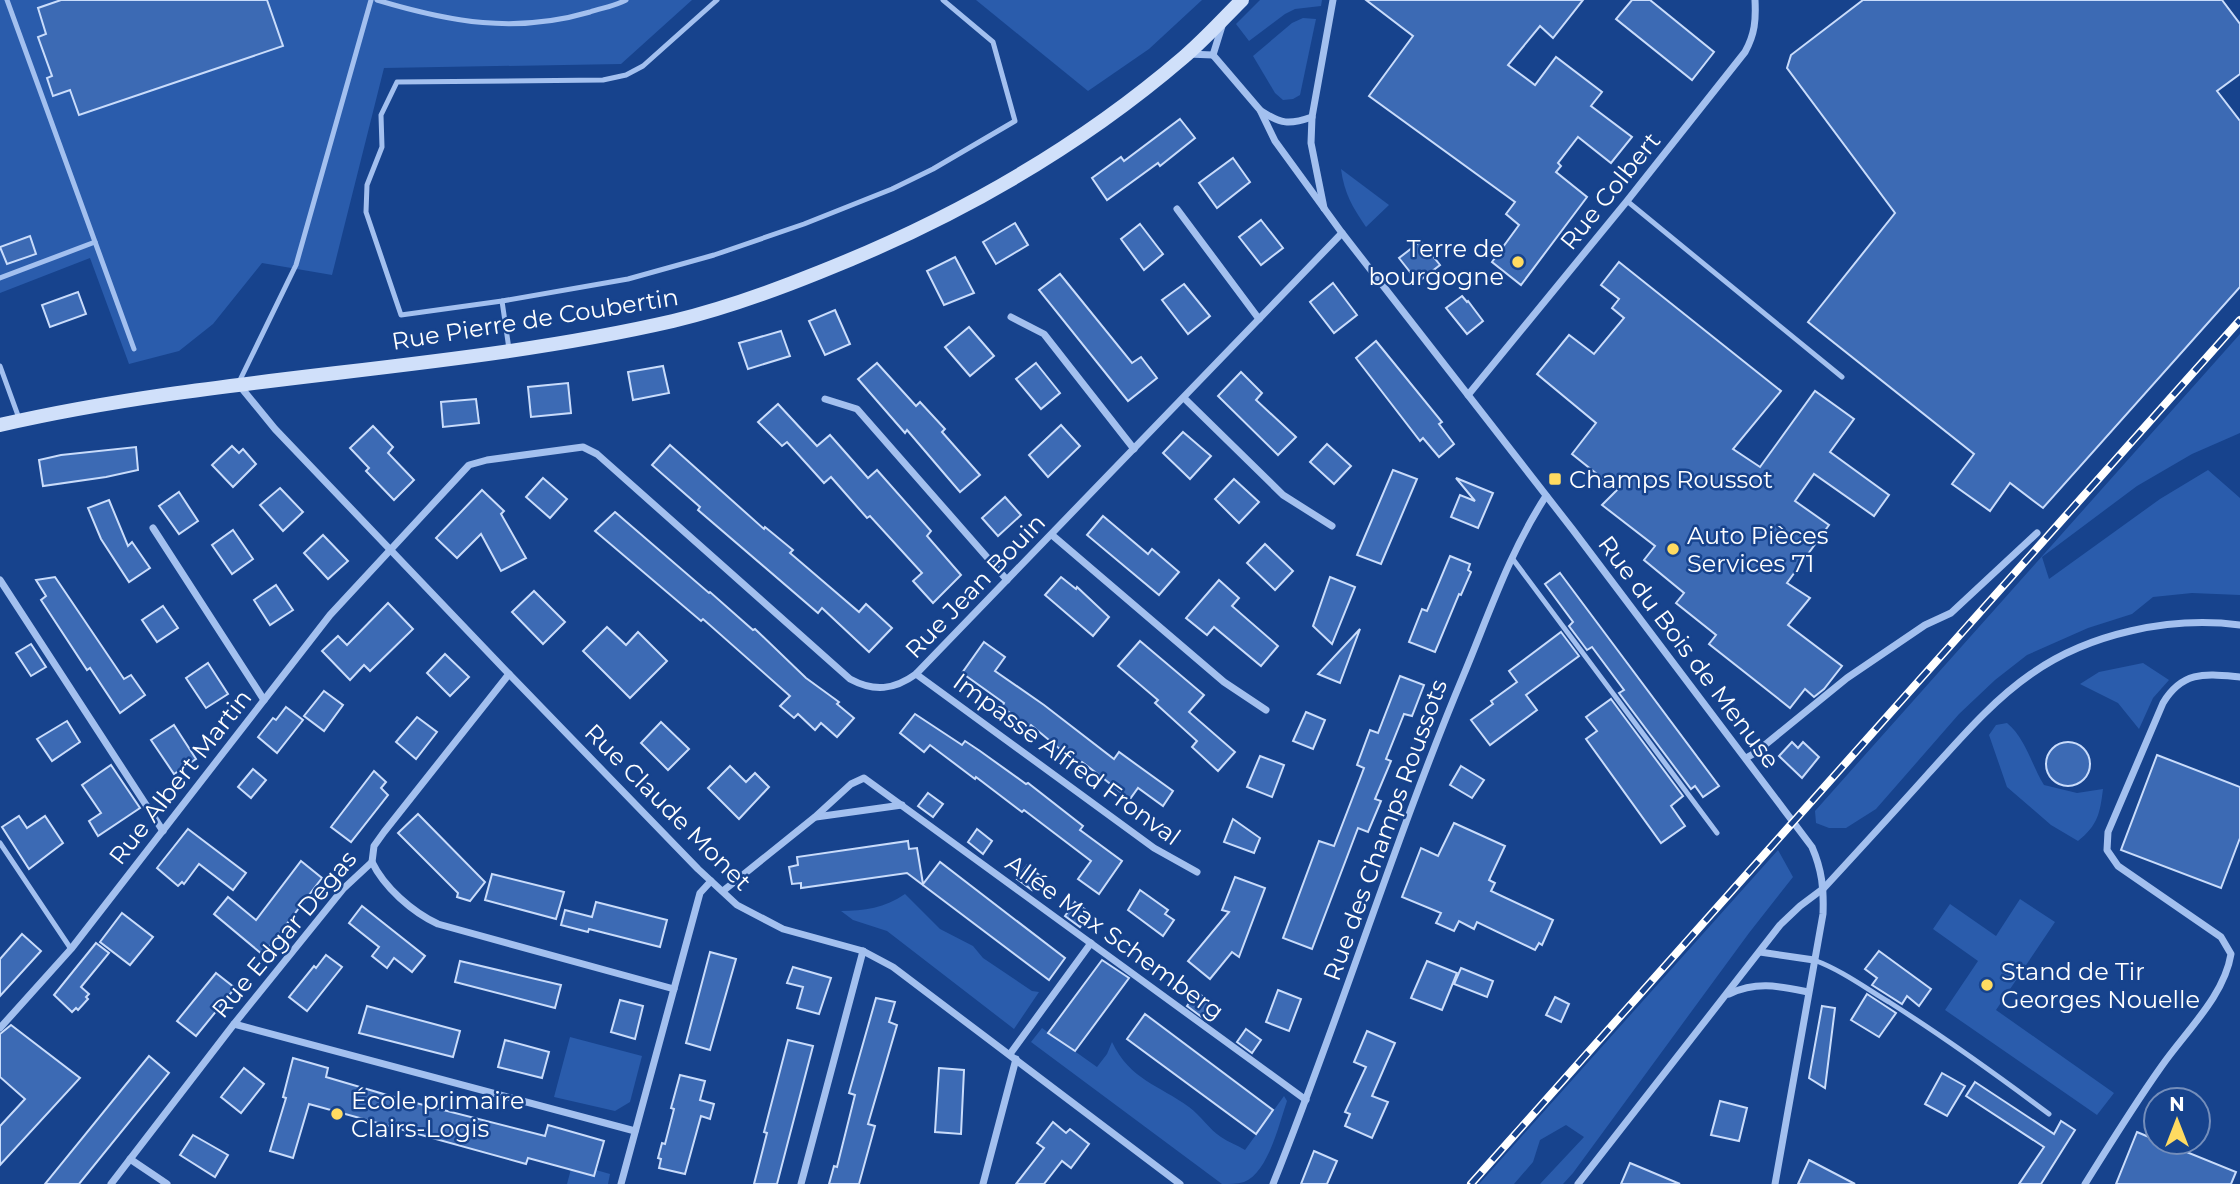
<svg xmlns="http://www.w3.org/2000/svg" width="2240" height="1184" font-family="Montserrat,sans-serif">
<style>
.green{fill:#2a5cac}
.building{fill:#3c6ab4;stroke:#c9dcfb;stroke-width:2}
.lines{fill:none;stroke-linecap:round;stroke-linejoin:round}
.service{stroke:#a3c0ef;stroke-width:5}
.minor{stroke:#a3c0ef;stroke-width:7}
.secondary{stroke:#d0e0fa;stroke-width:14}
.rail-casing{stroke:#fff;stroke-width:8}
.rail{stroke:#17438d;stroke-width:5;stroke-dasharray:16;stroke-linecap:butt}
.poi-dot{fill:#ffdb61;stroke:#17438d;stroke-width:2.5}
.labels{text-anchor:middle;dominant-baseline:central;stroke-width:5;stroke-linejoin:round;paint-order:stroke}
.street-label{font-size:24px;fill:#fff;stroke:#17438d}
.poi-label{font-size:24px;fill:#fff;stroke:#17438d;text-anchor:start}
</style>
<rect width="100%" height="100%" fill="#17438d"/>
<g class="green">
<polygon points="0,0 692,0 621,64 384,68 332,275 262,263 213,324 179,351 129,364 90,258 0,293"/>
<polygon points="976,0 1202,0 1149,49 1088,91"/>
<polygon points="1260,0 1322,0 1321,6 1295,9 1285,14 1249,41 1236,24"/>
<polygon points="1303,18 1316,19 1300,95 1293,99 1283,100 1275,93 1253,56 1292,23"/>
<path d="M 1341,169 L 1389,205 L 1366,227 C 1353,208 1344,193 1341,169 Z"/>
<polygon points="2240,334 2240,433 2192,454 2137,486 2042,557 2049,579 2160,499 2208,470 2240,498 2240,595 2192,593 2153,597 2132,614 2088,628 2027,655 1995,680 1959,714 1876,809 1846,828 1829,828 1816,823 1815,811"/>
<polygon points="2143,663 2169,680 2153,698 2139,729 2118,703 2080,684 2099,672"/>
<path d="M 2007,723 C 2026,739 2031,764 2044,785 L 2077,793 L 2103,789 C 2100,813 2098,825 2078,841 L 2051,825 L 2007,787 L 1989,735 L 1996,725 Z"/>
<polygon points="1778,850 1793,877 1749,933 1573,1173 1563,1184 1540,1184 1584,1137 1566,1125 1540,1140 1533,1162 1514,1184 1479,1184"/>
<path d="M 905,894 L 940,929 L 973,946 L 983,958 L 1032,991 L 1039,992 L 1014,1029 L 887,931 L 853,920 L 841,911 C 864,911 885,908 905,894 Z"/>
<polygon points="2020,899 2055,922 1996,1010 2114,1093 2097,1115 1945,1010 1978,961 1933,929 1950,904 1996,936"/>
<path d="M 1042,1028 L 1097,1067 L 1107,1054 L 1112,1042 C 1130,1080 1159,1085 1189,1107 C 1201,1116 1210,1130 1221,1137 C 1228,1142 1237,1145 1245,1150 L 1284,1096 L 1287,1101 C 1279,1124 1268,1173 1244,1182 C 1237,1184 1229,1184 1222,1184 L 1031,1042 Z"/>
<polygon points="570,1037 642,1056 630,1102 615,1111 554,1097"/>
<polygon points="571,1169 594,1175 596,1170 610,1174 608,1184 567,1184"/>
</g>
<g class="building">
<polygon points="61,0 267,0 283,46 79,115 70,90 53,96 47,78 52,76 38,37 46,34 38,8"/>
<polygon points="1366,0 1583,0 1553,38 1540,26 1508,65 1535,85 1556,57 1602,92 1591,106 1632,137 1611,163 1578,137 1558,163 1561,166 1556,172 1587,197 1521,285 1492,262 1519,225 1506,214 1515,202 1369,96 1413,36"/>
<polygon points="1632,0 1650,0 1714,52 1692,80 1616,19"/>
<polygon points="1863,0 2222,0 2240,24 2240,74 2217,91 2240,121 2240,287 2043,508 2010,483 1990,511 1952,484 1974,454 1808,322 1895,213 1787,68 1791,55"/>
<polygon points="1180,119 1195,138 1160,166 1158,163 1107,200 1092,178 1121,157 1124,161"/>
<polygon points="1233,158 1250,182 1217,208 1199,183"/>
<polygon points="1261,220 1283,248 1261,265 1239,237"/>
<polygon points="1015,223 1028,245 996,264 983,242"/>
<polygon points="1140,224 1163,254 1144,270 1121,239"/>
<polygon points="30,236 36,254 7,264 0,247"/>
<polygon points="1421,241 1440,265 1418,282 1399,258"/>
<polygon points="955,257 974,293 944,305 927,271"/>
<polygon points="1619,262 1781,391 1733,449 1760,467 1815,391 1854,419 1830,452 1889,495 1874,516 1814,474 1795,501 1829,525 1787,583 1810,598 1788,625 1842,666 1824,689 1814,697 1805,689 1790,708 1709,644 1716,635 1676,603 1684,593 1644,560 1655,546 1602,505 1617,490 1572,454 1596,423 1537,374 1569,335 1594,354 1624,318 1612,308 1619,299 1601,285"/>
<polygon points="1060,274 1132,363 1141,357 1157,378 1128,401 1039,290"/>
<polygon points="1333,283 1357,315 1334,333 1310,302"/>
<polygon points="1184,284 1210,316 1188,334 1162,300"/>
<polygon points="78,292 86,314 50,327 42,305"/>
<polygon points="1462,296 1467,302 1468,301 1483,321 1467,334 1446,308"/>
<polygon points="835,310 850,344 825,355 809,321"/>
<polygon points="969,327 994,356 970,376 945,347"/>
<polygon points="781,331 790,356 748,369 739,343"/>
<polygon points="1376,341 1442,422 1439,424 1454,444 1439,457 1423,438 1420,441 1356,358"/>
<polygon points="877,363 916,406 920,402 945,429 942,432 980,475 960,492 907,430 905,433 858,379"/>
<polygon points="1036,363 1060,393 1041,409 1016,379"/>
<polygon points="663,366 669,393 633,400 628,372"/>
<polygon points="1241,372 1262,393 1256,400 1296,437 1278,455 1218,396"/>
<polygon points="568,383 571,413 531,417 528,387"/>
<polygon points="476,399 479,423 443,427 441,402"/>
<polygon points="778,404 817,446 830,435 868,478 877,470 931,531 927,536 961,575 933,603 913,581 922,573 870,516 867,518 831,477 824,483 787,442 782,446 758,422"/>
<polygon points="1061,425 1080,446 1048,477 1029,455"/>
<polygon points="373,426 393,447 388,453 414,480 394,500 366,471 369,468 350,448"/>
<polygon points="1183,432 1211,456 1190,479 1163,453"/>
<polygon points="1327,444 1351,466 1334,484 1310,462"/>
<polygon points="670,445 764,529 765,527 793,550 790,553 859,612 866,604 892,628 869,652 822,608 818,613 698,510 700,507 652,465"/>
<polygon points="232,446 239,453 243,449 256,464 233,487 212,465"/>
<polygon points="136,447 138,470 106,477 43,486 39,460 61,455"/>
<polygon points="1393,470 1417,479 1381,564 1357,555"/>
<polygon points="543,478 567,499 550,518 526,497"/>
<polygon points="1456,478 1493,493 1478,528 1451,517 1460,495 1475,501"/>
<polygon points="1234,479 1259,502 1239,523 1215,499"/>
<polygon points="280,488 303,512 283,531 260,505"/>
<polygon points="482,490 504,511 501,514 526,558 501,571 481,534 457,558 436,538"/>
<polygon points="179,492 198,521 179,534 159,506"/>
<polygon points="1005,497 1021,515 998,536 982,518"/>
<polygon points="109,500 128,546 132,542 150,568 129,582 101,539 88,508"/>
<polygon points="615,512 709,593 710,592 753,630 755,629 806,678 839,702 837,704 854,718 837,737 821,723 815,730 798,714 794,718 780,706 790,696 703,619 701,621 595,531"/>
<polygon points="1103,516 1148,554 1152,549 1179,572 1159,595 1087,535"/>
<polygon points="233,530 253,559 232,574 212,545"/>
<polygon points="323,535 348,561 328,579 304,553"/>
<polygon points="1265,544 1293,571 1275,590 1247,563"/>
<polygon points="1450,556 1470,564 1468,570 1471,572 1461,595 1459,594 1435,652 1409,642 1422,609 1427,611"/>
<polygon points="1560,573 1719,786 1703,797 1695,786 1691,789 1619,693 1624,690 1592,647 1587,650 1569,626 1573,622 1545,584"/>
<polygon points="55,577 124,679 131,675 145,695 120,713 90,668 87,670 41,600 46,596 36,580"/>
<polygon points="1061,577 1076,589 1077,587 1109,617 1093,636 1045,595"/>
<polygon points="1330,577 1355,587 1332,644 1313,626"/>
<polygon points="1219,580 1239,598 1232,606 1278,646 1261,666 1214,627 1207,635 1186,618"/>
<polygon points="276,585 293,610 270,625 254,600"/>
<polygon points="534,591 565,622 543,644 512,612"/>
<polygon points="388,603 413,629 370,671 364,665 350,680 322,651 338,636 347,645"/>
<polygon points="163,606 178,628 157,642 142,620"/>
<polygon points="607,627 626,645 638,632 667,661 630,698 583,651"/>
<polygon points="1360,629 1340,683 1318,674"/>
<polygon points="1561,632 1579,656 1526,695 1537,710 1490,745 1471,720 1493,704 1491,701 1517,682 1509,671"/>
<polygon points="1140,641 1204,695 1189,712 1235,752 1218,771 1192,747 1197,741 1155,703 1158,700 1118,666"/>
<polygon points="984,642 1005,657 995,671 1044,705 1114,759 1119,752 1173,791 1163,806 1138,788 1130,799 1082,762 1079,765 1031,725 1029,727 1002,707 1004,703 962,673"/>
<polygon points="31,644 46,667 31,676 16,653"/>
<polygon points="445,654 469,677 450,696 427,673"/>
<polygon points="208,663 228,694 206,708 186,678"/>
<polygon points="1400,676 1424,685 1412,716 1404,714 1386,759 1391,761 1375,799 1381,801 1368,832 1358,828 1312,949 1283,938 1319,841 1334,846 1364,768 1357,765 1370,730 1378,733"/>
<polygon points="324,691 343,705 324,731 304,716"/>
<polygon points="1611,699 1683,796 1671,806 1685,826 1661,843 1586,739 1597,731 1586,717"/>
<polygon points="286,707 303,720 277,753 258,737 273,718 276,720"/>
<polygon points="1306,712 1325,720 1313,749 1293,741"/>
<polygon points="915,714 962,745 965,741 980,751 1026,784 1028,783 1083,826 1080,830 1122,861 1099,894 1078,879 1091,861 1024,810 1022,812 976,777 975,779 930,745 924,752 900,733"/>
<polygon points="417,717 437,732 416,759 396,742"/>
<polygon points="67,721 80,742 52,761 37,739"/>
<polygon points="661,722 689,749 668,770 641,743"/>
<polygon points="174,725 196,759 174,774 151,740"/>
<polygon points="1792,742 1798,748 1803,742 1819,757 1802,778 1779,756"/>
<circle cx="2068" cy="764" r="22"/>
<polygon points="2157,755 2240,787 2240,838 2221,888 2121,850"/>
<polygon points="1260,756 1284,765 1272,797 1247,787"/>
<polygon points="111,765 140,808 98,836 89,821 101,813 82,785"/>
<polygon points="730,766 746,782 755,773 769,787 739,819 708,788"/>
<polygon points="1461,766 1484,780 1472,798 1450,785"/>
<polygon points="253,769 266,780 251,798 238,787"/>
<polygon points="374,771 386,782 381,788 388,795 351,842 331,827"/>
<polygon points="928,793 943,804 933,817 918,806"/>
<polygon points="418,814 485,882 470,901 457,897 458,893 398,833"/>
<polygon points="19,816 27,828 45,816 63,843 29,869 2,827"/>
<polygon points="1233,819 1260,838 1254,853 1224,842"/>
<polygon points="1454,823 1505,846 1489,880 1495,883 1491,891 1553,920 1542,945 1539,943 1535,950 1477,922 1474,929 1459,921 1454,931 1436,923 1441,913 1402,897 1421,848 1438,856"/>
<polygon points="188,829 246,873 233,890 199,864 184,884 182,882 178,886 157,868"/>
<polygon points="977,829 992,841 983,854 968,842"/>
<polygon points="908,841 909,849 917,848 923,884 940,862 1065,958 1049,980 907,873 801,888 801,883 792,884 789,867 798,865 797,857"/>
<polygon points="301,861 322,878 263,955 214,914 228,897 256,920"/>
<polygon points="1027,866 1042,877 1032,890 1017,879"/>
<polygon points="492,874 564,892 556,919 485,900"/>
<polygon points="1235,877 1265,888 1239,957 1232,952 1210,979 1188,961 1229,912 1222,910"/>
<polygon points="1140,890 1168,910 1165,914 1174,920 1163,936 1128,910"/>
<polygon points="596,902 667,920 660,947 589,929 588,932 561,925 565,910 592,917"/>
<polygon points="1075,902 1090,913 1080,927 1065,916"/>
<polygon points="362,906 425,956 412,972 394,958 387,968 372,956 379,947 349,923"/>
<polygon points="122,913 153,937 130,965 100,942"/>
<polygon points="22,934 41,951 0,996 0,959"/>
<polygon points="96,943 109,953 81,987 89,994 86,997 88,999 78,1010 76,1008 72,1012 54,995"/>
<polygon points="1879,951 1931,989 1919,1006 1907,996 1902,1004 1872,985 1877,978 1865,969"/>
<polygon points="710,952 736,959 710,1050 686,1043"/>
<polygon points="326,955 342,967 307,1011 289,997 314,966 316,968"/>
<polygon points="1102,960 1129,978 1075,1051 1048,1033"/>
<polygon points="460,961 561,985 555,1008 455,982"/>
<polygon points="1427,961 1457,973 1442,1010 1411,998"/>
<polygon points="793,967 831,978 819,1014 797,1008 803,987 787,983"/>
<polygon points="1461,968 1493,981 1487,997 1454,984"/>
<polygon points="216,973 235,988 196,1036 177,1021"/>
<polygon points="1278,990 1301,999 1289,1031 1266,1022"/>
<polygon points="1197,992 1213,1004 1203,1018 1187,1006"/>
<polygon points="1867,994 1896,1013 1879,1037 1851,1020"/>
<polygon points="1555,997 1569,1004 1561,1022 1546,1015"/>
<polygon points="876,998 895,1002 889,1022 897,1025 868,1124 875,1126 859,1184 829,1184 834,1166 837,1167 855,1095 849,1093"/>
<polygon points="620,1000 643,1006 635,1039 611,1032"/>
<polygon points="367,1006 460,1031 453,1057 359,1033"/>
<polygon points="1822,1006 1835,1008 1825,1088 1809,1078"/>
<polygon points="1145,1014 1273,1110 1256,1134 1127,1039"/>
<polygon points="11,1025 80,1078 0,1165 0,1126 25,1099 0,1077 0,1034"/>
<polygon points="1246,1029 1261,1040 1252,1053 1237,1042"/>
<polygon points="1367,1031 1395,1043 1372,1096 1388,1102 1372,1138 1345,1126 1350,1114 1345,1112 1366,1067 1354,1062"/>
<polygon points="505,1040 549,1052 542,1078 498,1067"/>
<polygon points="788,1040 813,1046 777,1184 754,1184 767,1133 764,1132"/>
<polygon points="149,1056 169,1073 79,1184 45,1184"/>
<polygon points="293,1058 328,1068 326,1077 404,1100 545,1136 548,1125 604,1141 594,1176 528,1158 526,1164 309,1104 293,1158 270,1151 286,1098 283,1097"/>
<polygon points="244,1068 264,1084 241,1113 221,1097"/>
<polygon points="939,1068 964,1070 961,1134 935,1132"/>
<polygon points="1942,1073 1965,1086 1947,1116 1925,1104"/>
<polygon points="680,1075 705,1081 700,1100 714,1104 710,1119 701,1116 685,1174 659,1168 661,1159 658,1158 662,1143 665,1144 674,1109 671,1108"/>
<polygon points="1975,1082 2054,1134 2061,1121 2075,1130 2041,1184 2019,1184 2044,1147 1966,1096"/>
<polygon points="1720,1101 1747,1108 1739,1141 1711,1135"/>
<polygon points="1053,1122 1066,1133 1070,1129 1089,1144 1071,1168 1062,1161 1044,1184 1016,1184 1044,1148 1037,1143"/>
<polygon points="2137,1132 2156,1140 2156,1142 2162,1142 2236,1172 2231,1184 2116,1184"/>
<polygon points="193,1135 228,1155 215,1177 180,1155"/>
<polygon points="1314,1151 1337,1161 1327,1184 1301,1184"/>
<polygon points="1809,1160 1855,1184 1798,1184"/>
<polygon points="1630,1163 1680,1184 1621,1184"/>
</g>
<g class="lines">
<g class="service">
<polyline points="7,0 134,349"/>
<path d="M 377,0 C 450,22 515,34 590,12 C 602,8 615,6 626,0"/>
<polyline points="717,0 643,66 626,75 603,80 397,82 381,115 382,147 367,185 366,212 401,315 502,301 628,279 714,255 804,224 892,189 933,169 1015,121 993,42 943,0"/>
<polyline points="1627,201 1842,377"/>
<polyline points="0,278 95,242"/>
<polyline points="502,301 509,349"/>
<polyline points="0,366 20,421"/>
<polyline points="239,382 296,265 371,0"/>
<polyline points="1512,558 1717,833"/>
<polyline points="0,843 71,949"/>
<path d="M 1814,960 C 1841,970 1864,987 1889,1002 C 1944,1037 1997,1075 2049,1114"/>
</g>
<g class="minor">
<polyline points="1188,54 1213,55"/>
<path d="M 1213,55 L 1260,110 L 1275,141 L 1342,233 L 1573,530 L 1812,847 C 1822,870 1824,889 1823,914 L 1775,1184"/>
<polyline points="1213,55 1222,26"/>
<path d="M 1261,111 C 1281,124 1289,125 1312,117"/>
<polyline points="1324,208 1311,143 1312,117 1333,0"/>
<polyline points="1177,209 1259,319"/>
<polyline points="1011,317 1044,334 1134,449"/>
<polyline points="239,385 275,429 509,674 698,869 737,905 783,929 863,951 893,967 1180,1184"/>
<path d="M 1468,395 L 1627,201 L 1745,52 C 1755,34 1756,20 1755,0"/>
<polyline points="1184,398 1283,495 1332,526"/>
<polyline points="825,399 857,409 1007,580"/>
<polyline points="153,528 264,700"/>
<polyline points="1052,535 1224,682 1266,710"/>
<polyline points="0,580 163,831"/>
<polyline points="916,674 1154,848 1197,872"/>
<polyline points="1746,758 1755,753 1847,678 1925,625 1951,613 2037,533"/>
<polyline points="816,817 902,805"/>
<path d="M 372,862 C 384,887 412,912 438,924 L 674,989"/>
<polyline points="723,891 815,817 851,784 864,778 1306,1100"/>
<polyline points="1760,952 1814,960"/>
<path d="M 1729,994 C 1757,981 1778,986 1808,992"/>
<polyline points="234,1024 635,1131"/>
<path d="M 0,1028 L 71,949 L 330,615 L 469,465 L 487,460 L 583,447 L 597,454 L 850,679 C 874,692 894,690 916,674 L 1342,233"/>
<polyline points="1010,1054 1091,943"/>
<polyline points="130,1159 167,1184"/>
<polyline points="111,1184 234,1024 343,889 372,862 374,846 384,832 509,674"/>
<polyline points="621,1184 700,893 711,881"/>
<polyline points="801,1184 863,951"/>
<polyline points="983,1184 1016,1059"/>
<path d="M 1273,1184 C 1341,1015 1394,841 1464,674 C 1489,614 1510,551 1546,496"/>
<path d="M 1578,1184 L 1780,925 L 1800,906 L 1824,888 C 1859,850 1894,812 1928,774 C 1960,739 1992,701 2031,674 C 2089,633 2171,616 2240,625"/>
<path d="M 2085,1184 C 2110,1144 2134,1105 2161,1067 C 2185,1032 2224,997 2231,954 L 2221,937 L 2118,866 L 2107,850 L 2108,832 L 2163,703 C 2183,670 2206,674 2240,677"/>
</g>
<path class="secondary" d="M 0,425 C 222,374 451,372 673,321 C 723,309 773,291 820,272 C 951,220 1077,149 1184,57 C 1205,39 1223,19 1242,0"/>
<defs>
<polyline id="rail" points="1471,1184 2240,320"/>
</defs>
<use href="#rail" class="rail-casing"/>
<use href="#rail" class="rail"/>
</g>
<g class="poi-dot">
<circle cx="1518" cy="262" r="7"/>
<rect x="1548" y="472" width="14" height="14" rx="3.5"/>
<circle cx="1673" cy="549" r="7"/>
<circle cx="1987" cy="985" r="7"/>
<circle cx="337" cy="1114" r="7"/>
</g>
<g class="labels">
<g class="street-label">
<text transform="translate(1610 191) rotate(-51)">Rue Colbert</text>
<text transform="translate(535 319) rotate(-9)">Rue Pierre de Coubertin</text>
<text transform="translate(975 586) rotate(-46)">Rue Jean Bouin</text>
<text transform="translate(1689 652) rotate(53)">Rue du Bois de Menuse</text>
<text transform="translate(1067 759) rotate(36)">Impasse Alfred Fronval</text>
<text transform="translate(180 777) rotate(-52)">Rue Albert Martin</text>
<text transform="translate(668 807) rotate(45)">Rue Claude Monet</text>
<text transform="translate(1385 830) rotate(-70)">Rue des Champs Roussots</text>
<text transform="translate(284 934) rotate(-50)">Rue Edgar Degas</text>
<text transform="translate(1115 937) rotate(36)">Allée Max Schemberg</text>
</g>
<g class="poi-label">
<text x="1504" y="248" text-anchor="end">Terre de<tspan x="1504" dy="28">bourgogne</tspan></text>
<text x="1569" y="479">Champs Roussot</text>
<text x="1687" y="535">Auto Pièces<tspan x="1687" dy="28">Services 71</tspan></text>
<text x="2001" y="971">Stand de Tir<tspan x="2001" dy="28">Georges Nouelle</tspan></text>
<text x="351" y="1100">École primaire<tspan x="351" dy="28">Clairs-Logis</tspan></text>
</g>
</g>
<g transform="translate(2177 1121)"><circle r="33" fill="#17438d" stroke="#748ebb" stroke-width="2"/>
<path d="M0-5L12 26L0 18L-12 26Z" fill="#ffdb61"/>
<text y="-10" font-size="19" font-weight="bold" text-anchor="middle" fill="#ffffff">N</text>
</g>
</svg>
